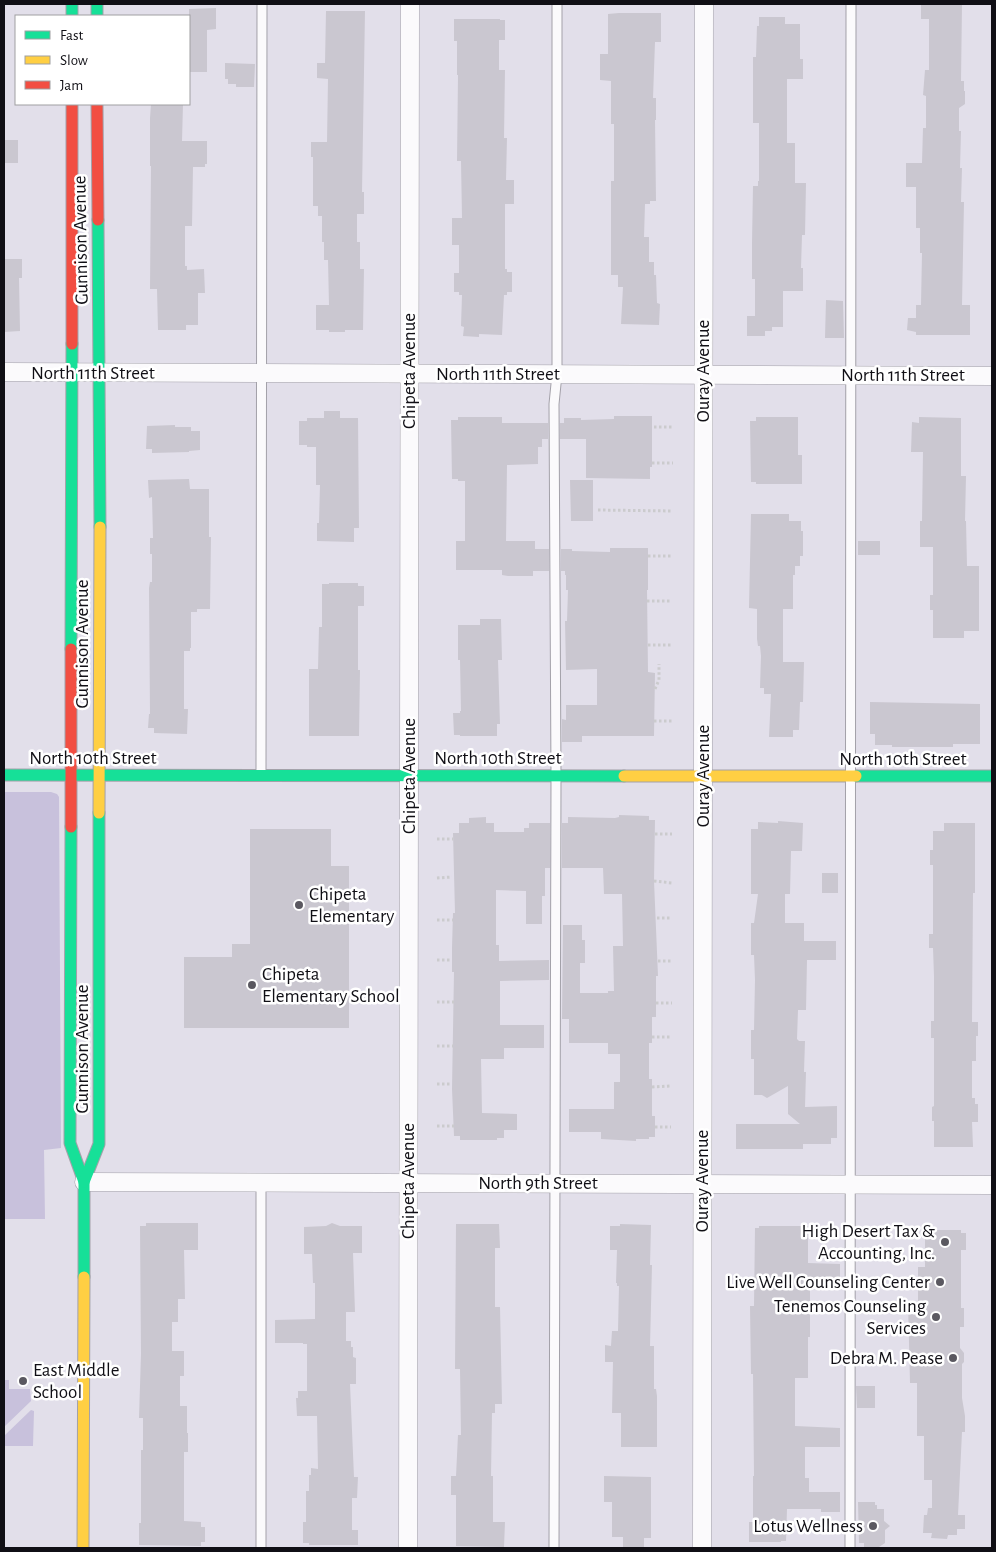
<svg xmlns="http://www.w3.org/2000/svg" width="996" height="1552" font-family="'Alegreya Sans',sans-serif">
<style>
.green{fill:#c8c1dc}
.building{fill:#cac7d0}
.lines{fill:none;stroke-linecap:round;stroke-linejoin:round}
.lane-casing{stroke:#a3a1a9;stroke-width:11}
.street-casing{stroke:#a3a1a9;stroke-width:19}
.fast-casing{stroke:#a3a1a9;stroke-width:13}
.slow-casing{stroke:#a3a1a9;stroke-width:13}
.jam-casing{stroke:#a3a1a9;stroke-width:13}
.path{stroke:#cbcbcd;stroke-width:3;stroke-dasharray:2.5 2.5;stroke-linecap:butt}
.lane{stroke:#fbfafc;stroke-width:9}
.street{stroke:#fbfafc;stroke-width:18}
.fast{stroke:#16e098;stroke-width:11}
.slow{stroke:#ffcf43;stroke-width:11}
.jam{stroke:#f24e42;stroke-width:11}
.poi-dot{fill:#5a5860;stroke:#fff;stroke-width:2}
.labels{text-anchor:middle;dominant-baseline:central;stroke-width:5;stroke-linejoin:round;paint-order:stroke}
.street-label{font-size:19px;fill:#100f15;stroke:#fff}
.poi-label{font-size:19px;fill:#100f15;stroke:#fff;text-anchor:end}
</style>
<rect width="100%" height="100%" fill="#e2dfea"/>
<g class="green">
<polygon points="4,792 51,792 57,794 59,797 61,1148 44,1150 45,1219 4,1219"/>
<polygon points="4,1380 9,1380 9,1389 30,1389 31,1401 4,1427"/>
<polygon points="31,1410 34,1411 33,1446 4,1446 4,1436"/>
</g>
<g class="building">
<polygon points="921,4 962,4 961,81 964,81 964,91 965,91 965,104 959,108 959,131 961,131 960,168 962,168 961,202 964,202 962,305 970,305 970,335 916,335 916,332 907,330 908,318 916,318 916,305 921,305 922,253 920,253 920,228 916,228 916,187 906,187 906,163 922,163 923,128 926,128 926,96 923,95 925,70 929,70 929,19 921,19"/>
<polygon points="216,8 216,29 207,30 207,72 189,72 189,9"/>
<polygon points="326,11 365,11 362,192 364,192 364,214 357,214 357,242 360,242 360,269 364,269 363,330 345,330 345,332 329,332 329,330 316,330 316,305 329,305 328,260 324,260 324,242 322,242 322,216 318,216 318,206 313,206 313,157 311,157 311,142 327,142 328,79 317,78 317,63 325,63"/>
<polygon points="619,13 661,13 661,42 655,42 653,98 656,98 656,120 655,120 656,201 650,201 650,204 645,204 644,237 649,237 649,262 654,262 654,275 656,275 657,303 660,304 659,325 621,324 623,287 618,287 618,275 611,275 611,181 614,181 614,124 611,124 611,81 600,80 600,54 608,54 608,14"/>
<polygon points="759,17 785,17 785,24 800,24 800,59 803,59 803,79 787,79 787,143 795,143 795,183 806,183 805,235 802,235 801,268 803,268 803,291 783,291 783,327 772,327 772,331 765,331 765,336 747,336 747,316 755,316 755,279 752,279 752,243 753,186 758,186 758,181 759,181 759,123 753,123 753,57 756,57 757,26 759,26"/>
<polygon points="454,19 500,19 500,20 505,20 505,40 499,40 499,70 505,70 504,138 507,138 506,180 514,180 514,204 505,204 505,269 507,269 507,272 512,272 512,292 507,292 507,295 504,295 502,335 479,334 479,337 463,336 464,327 461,326 462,295 459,295 459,292 454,292 454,273 459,273 459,245 452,245 452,218 462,218 461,161 457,161 458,75 457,75 457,41 454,41"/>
<polygon points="225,63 255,64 254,87 236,87 236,84 228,84 228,79 225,79"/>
<polygon points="151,104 183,104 182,141 207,141 207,164 205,164 205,167 193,167 192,226 185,226 185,266 187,266 187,270 204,269 205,293 198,293 198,325 186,325 186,330 158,330 157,289 150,289 151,166 150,166 150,118"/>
<rect x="4" y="140" width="14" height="23"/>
<polygon points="4,259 22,259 22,278 19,278 20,331 4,332"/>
<polygon points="826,300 843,301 844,338 825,338"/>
<polygon points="324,411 340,411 340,418 358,418 359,528 354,528 354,542 317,541 317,523 319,523 320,485 316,485 316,447 307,447 307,445 299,445 299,421 307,421 307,418 324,418"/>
<polygon points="614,416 652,416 652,467 650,467 650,479 586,478 586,439 560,439 560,423 564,423 564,418 581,418 581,420 614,419"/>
<polygon points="458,417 502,417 502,423 548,423 548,439 542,439 542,447 538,447 538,464 507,465 506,541 535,541 535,549 549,549 549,571 533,571 533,576 508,576 502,575 502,570 456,570 456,541 465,541 465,481 458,481 458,479 452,479 451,420 458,420"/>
<polygon points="756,417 798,417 798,455 802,455 802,484 756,484 756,482 751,482 750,421 756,421"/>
<polygon points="919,417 961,418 961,476 966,476 965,521 966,521 967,566 979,566 979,631 964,631 964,638 933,638 933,610 930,610 930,595 933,595 933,547 920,547 920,521 922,521 923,452 911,452 912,422 919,423"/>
<polygon points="175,425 175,427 191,427 191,431 200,431 200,450 189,451 189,452 152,453 152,449 146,449 147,426"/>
<polygon points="189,479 190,489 209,489 209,537 211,537 210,609 197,609 197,612 191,612 191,648 190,648 190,651 184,651 184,709 188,709 187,734 154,733 154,728 148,728 149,714 150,714 149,588 150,582 152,582 152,554 150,554 150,538 153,538 152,497 149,498 148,480"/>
<polygon points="570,480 593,480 593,521 571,521"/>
<polygon points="751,514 789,514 789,521 801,521 801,531 803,531 803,556 800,556 800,566 795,566 795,575 793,575 793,609 783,609 783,662 804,662 803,702 800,702 799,730 793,730 793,737 769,737 771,694 764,694 764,688 760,688 761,656 760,646 758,646 757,639 757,609 749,608"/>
<rect x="858" y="541" width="22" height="14"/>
<polygon points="610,548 648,548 648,590 647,590 648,672 655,673 654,736 582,736 582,742 562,742 562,719 566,720 566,705 597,705 597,669 566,670 565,621 567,621 568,590 566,590 566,575 565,575 565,571 561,571 561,549 572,549 572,551 610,552"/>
<polygon points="329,583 358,583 358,586 364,586 364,606 358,606 358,670 360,670 359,736 309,736 309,669 318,669 319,627 322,627 322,584 329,584"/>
<polygon points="480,619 501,619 502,660 498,660 500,724 497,724 497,736 460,736 460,735 454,735 453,713 460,713 460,711 461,711 460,660 458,660 458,625 480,625"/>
<polygon points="870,702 980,704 980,744 953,744 953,747 892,747 892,745 875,745 875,734 870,734"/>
<polygon points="619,815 649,816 649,820 655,820 654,881 658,976 656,976 656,1017 652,1017 652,1043 649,1043 649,1079 652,1079 652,1116 655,1116 655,1137 649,1137 649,1139 636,1139 636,1141 601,1139 601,1132 569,1132 569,1109 614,1109 614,1082 620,1082 620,1054 608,1054 608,1043 569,1043 569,1019 562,1019 563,925 582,925 582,940 585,940 585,963 580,963 580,993 608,993 608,991 614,991 613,946 623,946 622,894 604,894 603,868 562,868 562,823 568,823 568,817 615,818 619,817"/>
<polygon points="486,817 486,823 494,823 494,832 524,832 524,828 529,828 529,823 550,823 550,868 545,868 545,896 542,896 542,924 526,924 526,891 496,890 496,945 499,945 499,961 549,960 549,980 500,981 500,1025 544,1025 544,1048 504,1048 504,1059 481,1059 482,1113 517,1114 517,1130 504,1130 504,1138 497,1138 497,1140 460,1140 460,1136 454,1136 452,1089 454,972 452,972 452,948 453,913 455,913 453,833 459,833 459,823 469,823 469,818"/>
<polygon points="778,821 803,823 802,851 791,851 790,894 785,894 785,923 804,923 804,941 836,941 836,960 807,960 806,1010 798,1010 797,1039 799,1041 805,1041 804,1072 806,1072 805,1107 837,1106 837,1138 831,1138 831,1144 803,1144 803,1149 736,1149 736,1124 800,1124 788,1114 788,1086 767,1098 762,1095 754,1095 754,1059 751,1059 751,1030 754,1030 755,980 754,955 751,955 751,923 754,923 758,894 751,894 751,829 758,829 758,822 778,823"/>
<polygon points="944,823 975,823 975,893 973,893 972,1022 978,1022 978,1036 976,1036 976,1061 972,1061 972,1098 975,1098 975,1104 978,1104 978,1122 972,1122 973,1147 934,1147 934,1121 932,1121 932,1107 934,1106 934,1038 931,1038 931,1021 934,1021 934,976 933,948 929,948 929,934 933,934 933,865 930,865 930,850 933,850 933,831 944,831"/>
<polygon points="250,829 331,829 331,866 349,866 349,1028 184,1028 184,957 232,957 232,944 250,944"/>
<rect x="822" y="873" width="16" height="20"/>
<polygon points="146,1223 198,1223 198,1250 184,1250 185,1299 178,1299 178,1322 172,1322 172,1351 184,1351 184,1376 180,1376 180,1406 187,1406 187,1433 188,1433 188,1452 184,1452 184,1521 201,1522 201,1527 205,1527 205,1542 201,1542 201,1546 139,1545 139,1523 141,1523 141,1450 143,1450 143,1418 139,1418 141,1354 140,1226 146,1226"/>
<polygon points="332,1223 340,1226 362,1226 362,1253 353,1253 355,1312 346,1312 346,1341 351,1341 351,1347 353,1347 353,1357 356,1358 356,1384 350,1384 354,1477 358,1477 357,1498 352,1498 352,1530 358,1530 358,1545 309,1545 309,1543 303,1543 303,1522 306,1522 306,1491 309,1491 309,1475 311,1475 311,1468 318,1469 317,1416 297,1416 296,1398 298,1398 298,1391 307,1391 307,1344 303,1344 303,1343 275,1343 275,1320 315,1319 315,1283 313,1283 312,1254 304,1254 304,1227 326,1226"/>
<polygon points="456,1224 499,1224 500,1248 495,1248 495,1307 500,1307 502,1404 495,1404 495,1413 492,1413 491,1476 493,1476 493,1522 505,1522 504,1547 456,1546 456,1495 451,1495 451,1476 456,1476 458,1435 461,1435 460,1369 455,1369"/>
<polygon points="620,1224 651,1225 650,1265 652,1265 650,1346 654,1346 654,1389 656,1389 657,1396 657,1447 621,1447 621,1413 612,1413 613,1362 605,1362 605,1345 611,1346 612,1331 618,1331 619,1286 617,1286 617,1283 616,1283 617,1250 610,1250 610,1226 620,1226"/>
<polygon points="759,1226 808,1226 808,1263 840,1264 840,1285 810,1284 810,1337 808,1337 808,1378 795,1378 795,1426 840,1428 840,1447 805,1447 805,1478 809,1478 809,1492 840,1492 840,1512 821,1512 821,1509 787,1509 786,1541 781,1541 781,1542 749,1542 749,1522 753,1522 753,1476 754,1476 753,1374 751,1374 750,1306 754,1306 755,1228 759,1228"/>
<polygon points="933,1230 961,1230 961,1233 966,1233 966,1250 961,1250 961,1308 964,1308 964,1327 960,1327 960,1348 964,1353 964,1362 962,1364 962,1398 965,1416 965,1432 962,1432 958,1515 965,1515 965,1529 957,1529 957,1535 948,1535 947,1539 931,1538 932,1533 923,1533 924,1515 927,1515 928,1508 932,1508 932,1480 924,1480 924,1436 917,1436 917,1383 910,1383 908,1302 918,1302 918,1267 925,1267 925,1231"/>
<polygon points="856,1386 875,1386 875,1408 857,1408"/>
<polygon points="604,1476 651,1477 651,1538 644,1538 644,1548 623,1548 623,1537 612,1537 612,1502 604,1502"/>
<polygon points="858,1502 875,1502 875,1505 877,1505 877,1509 884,1509 884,1521 890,1526 885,1530 885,1543 879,1547 864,1548 864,1543 859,1543"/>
</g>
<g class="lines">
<defs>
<g id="lane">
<polyline points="261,773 262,4"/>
<polyline points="261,1548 261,1182"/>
<polyline points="554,1548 556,776 554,404 557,374 557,4"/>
<polyline points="850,1548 851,4"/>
</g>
<g id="street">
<polyline points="4,372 992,376"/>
<polyline points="84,1182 992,1185"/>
<polyline points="408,1548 410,4"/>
<polyline points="702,1548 704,4"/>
</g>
<g id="fast">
<polyline points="72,4 72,16"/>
<polyline points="97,4 97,16"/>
<polyline points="98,220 100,527"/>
<polyline points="71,649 72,344"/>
<polyline points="4,775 624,776"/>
<polyline points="856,776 992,776"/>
<polyline points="71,827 70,1143 84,1182 84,1277"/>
<polyline points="84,1182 99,1144 99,813"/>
</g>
<g id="slow">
<polyline points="624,776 856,776"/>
<polyline points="99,813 100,527"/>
<polyline points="83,1548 84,1277"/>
</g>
<g id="jam">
<polyline points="97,104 98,220"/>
<polyline points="72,344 72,104"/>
<polyline points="71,827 71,649"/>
</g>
</defs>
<use href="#lane" class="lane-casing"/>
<use href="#street" class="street-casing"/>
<use href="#fast" class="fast-casing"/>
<use href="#slow" class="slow-casing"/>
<use href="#jam" class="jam-casing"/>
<g class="path">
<polyline points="654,427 673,427"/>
<polyline points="652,463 673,463"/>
<polyline points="598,510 673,511"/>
<polyline points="648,556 672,556"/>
<polyline points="647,601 672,601"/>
<polyline points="648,645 672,645"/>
<polyline points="655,689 659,680 659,664"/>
<polyline points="654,721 672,721"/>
<polyline points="655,834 672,834"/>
<polyline points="437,839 453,839"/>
<polyline points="437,878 452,877"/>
<polyline points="654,881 672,883"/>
<polyline points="657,918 672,918"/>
<polyline points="437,920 453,920"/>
<polyline points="437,960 452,960"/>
<polyline points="658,961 672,961"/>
<polyline points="437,1002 454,1002"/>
<polyline points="656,1003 672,1003"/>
<polyline points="652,1037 671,1037"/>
<polyline points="437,1046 453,1046"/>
<polyline points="437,1084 452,1084"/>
<polyline points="652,1087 671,1086"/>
<polyline points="437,1126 454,1126"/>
<polyline points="655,1127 671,1127"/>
</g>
<use href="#lane" class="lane"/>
<use href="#street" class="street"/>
<use href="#fast" class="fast"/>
<use href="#slow" class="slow"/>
<use href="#jam" class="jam"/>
</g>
<g class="poi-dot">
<circle cx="299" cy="905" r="5"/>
<circle cx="252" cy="985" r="5"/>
<circle cx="945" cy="1242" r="5"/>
<circle cx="940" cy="1282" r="5"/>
<circle cx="936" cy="1317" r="5"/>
<circle cx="953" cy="1358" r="5"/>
<circle cx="23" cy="1381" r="5"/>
<circle cx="873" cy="1526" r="5"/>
</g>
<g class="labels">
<g class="street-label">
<text transform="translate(81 240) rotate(-91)">Gunnison Avenue</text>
<text transform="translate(409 371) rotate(-90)">Chipeta Avenue</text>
<text transform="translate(703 371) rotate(-90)">Ouray Avenue</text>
<text x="93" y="373">North 11th Street</text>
<text x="498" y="374">North 11th Street</text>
<text x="903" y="375">North 11th Street</text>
<text transform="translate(82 644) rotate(-90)">Gunnison Avenue</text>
<text x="93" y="758">North 10th Street</text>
<text x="498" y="758">North 10th Street</text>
<text x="903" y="759">North 10th Street</text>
<text transform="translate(409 776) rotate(-90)">Chipeta Avenue</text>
<text transform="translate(703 776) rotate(-90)">Ouray Avenue</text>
<text transform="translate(82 1049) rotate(-90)">Gunnison Avenue</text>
<text transform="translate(408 1181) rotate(-90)">Chipeta Avenue</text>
<text transform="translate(702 1181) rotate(-90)">Ouray Avenue</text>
<text x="538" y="1183">North 9th Street</text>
</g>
<g class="poi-label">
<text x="309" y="894" text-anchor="start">Chipeta<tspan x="309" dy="22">Elementary</tspan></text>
<text x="262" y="974" text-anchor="start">Chipeta<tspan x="262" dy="22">Elementary School</tspan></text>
<text x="935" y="1231">High Desert Tax &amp;<tspan x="935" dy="22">Accounting, Inc.</tspan></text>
<text x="930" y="1282">Live Well Counseling Center</text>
<text x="926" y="1306">Tenemos Counseling<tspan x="926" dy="22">Services</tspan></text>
<text x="943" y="1358">Debra M. Pease</text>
<text x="33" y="1370" text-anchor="start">East Middle<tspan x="33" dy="22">School</tspan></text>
<text x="863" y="1526">Lotus Wellness</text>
</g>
</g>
<rect width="996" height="1552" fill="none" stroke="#100f15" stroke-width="10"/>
<rect x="15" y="15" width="175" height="90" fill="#ffffff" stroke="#9f9fa1"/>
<rect x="25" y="31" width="25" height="8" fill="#16e098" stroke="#9f9fa1"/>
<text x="60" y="40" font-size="15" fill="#100f15">Fast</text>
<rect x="25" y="56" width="25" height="8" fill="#ffcf43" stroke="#9f9fa1"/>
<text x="60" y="65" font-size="15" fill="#100f15">Slow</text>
<rect x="25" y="81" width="25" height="8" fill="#f24e42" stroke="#9f9fa1"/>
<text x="60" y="90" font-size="15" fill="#100f15">Jam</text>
</svg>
